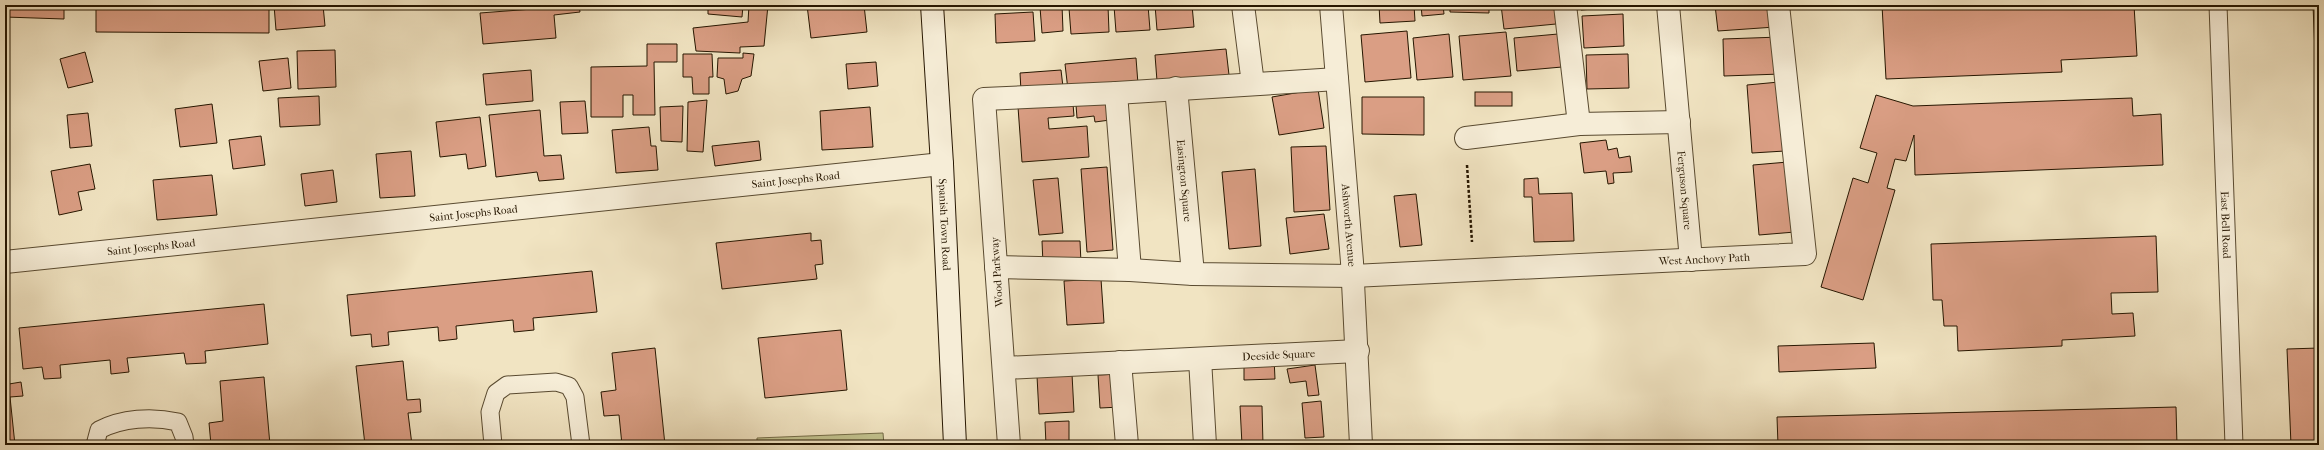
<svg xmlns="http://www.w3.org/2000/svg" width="2324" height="450" font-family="'IM FELL French Canon',serif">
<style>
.pitch{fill:#c2c28e;stroke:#746c47}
.building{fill:#da9e84;stroke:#261600}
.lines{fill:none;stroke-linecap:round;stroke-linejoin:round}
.service-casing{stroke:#594a30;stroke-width:19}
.minor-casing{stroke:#594a30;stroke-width:24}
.secondary-casing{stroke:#261600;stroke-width:24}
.path{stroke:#261600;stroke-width:2.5;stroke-dasharray:3 2;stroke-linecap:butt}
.service{stroke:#f6edd7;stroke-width:17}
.minor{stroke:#f6edd7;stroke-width:22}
.secondary{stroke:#f6edd7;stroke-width:22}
.labels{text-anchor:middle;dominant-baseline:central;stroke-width:3;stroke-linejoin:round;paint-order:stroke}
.street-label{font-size:11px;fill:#261600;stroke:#f6edd7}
</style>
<rect width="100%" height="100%" fill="#f1e4c2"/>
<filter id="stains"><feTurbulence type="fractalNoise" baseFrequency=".005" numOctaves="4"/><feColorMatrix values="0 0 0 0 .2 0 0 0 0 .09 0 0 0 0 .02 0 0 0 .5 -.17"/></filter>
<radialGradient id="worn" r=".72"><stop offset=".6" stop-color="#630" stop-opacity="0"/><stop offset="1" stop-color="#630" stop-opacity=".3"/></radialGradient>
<polygon class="pitch" points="883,433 884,445 757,445 757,438"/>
<g class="building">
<polygon points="5,5 64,5 64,19 5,17"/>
<polygon points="122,5 269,5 269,33 96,32 96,6"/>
<polygon points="274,5 323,5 325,26 276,30"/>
<polygon points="546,5 579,5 580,12 554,15 556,38 483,44 480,13 546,8"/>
<polygon points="708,5 743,5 742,17 708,14"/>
<polygon points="749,5 768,5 764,46 740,47 740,53 696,51 693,28 748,22"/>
<polygon points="807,5 864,5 867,32 811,38"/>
<polygon points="1062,5 1063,31 1042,33 1040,7"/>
<polygon points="1148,5 1150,30 1116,32 1114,6"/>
<polygon points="1155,5 1192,5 1194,27 1157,30"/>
<polygon points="1379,5 1414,5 1415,21 1380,23"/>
<polygon points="1421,5 1443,5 1444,14 1422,16"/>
<polygon points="1450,5 1489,5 1489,13 1450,12"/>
<polygon points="1501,5 1554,5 1556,24 1504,29"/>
<polygon points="1580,5 1618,5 1618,7 1581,10"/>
<polygon points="1647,5 1667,5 1648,7"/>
<polygon points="1715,5 1773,5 1775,27 1718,31"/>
<polygon points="1882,5 2134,5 2137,56 2061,60 2062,72 1886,79"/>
<polygon points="2313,5 2319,5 2319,76 2316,76"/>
<polygon points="1108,6 1109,32 1071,34 1069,8"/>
<polygon points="1033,12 1035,41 996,43 995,14"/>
<polygon points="1623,14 1624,46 1584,48 1582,16"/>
<polygon points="1407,31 1411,78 1365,82 1361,35"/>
<polygon points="1506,32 1511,76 1463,80 1459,36"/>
<polygon points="1449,34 1453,77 1417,80 1413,38"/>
<polygon points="1558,34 1562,67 1517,71 1514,38"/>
<polygon points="1780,37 1781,74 1724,76 1723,39"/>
<polygon points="647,44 677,44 677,62 654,62 655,115 633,115 633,95 623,95 623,117 591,117 591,67 647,66"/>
<polygon points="1226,49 1229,75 1157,81 1155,55"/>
<polygon points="335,50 336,87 298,89 297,51"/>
<polygon points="85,52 93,82 68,88 60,59"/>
<polygon points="743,53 754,54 751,76 742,79 738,91 726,94 724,79 717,77 718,58 743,58"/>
<polygon points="683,54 712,54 713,77 709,77 709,94 693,94 692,77 683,77"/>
<polygon points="1628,54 1629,88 1587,89 1586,55"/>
<polygon points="288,58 291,88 263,91 259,61"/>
<polygon points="1136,58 1138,84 1068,90 1065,64"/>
<polygon points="876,62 878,86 848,89 846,64"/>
<polygon points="531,70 533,101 486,105 483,74"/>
<polygon points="1061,70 1063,87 1021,91 1020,73"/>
<polygon points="1779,82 1785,151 1752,153 1747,85"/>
<polygon points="1318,89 1324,128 1279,135 1272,97"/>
<rect x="1475" y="92" width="37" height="14"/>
<polygon points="1876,95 1913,106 2132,98 2133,116 2161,114 2163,165 1915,175 1914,135 1906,161 1895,159 1887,188 1895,190 1863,300 1821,287 1853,178 1868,183 1877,153 1860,148"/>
<polygon points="319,96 320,125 280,127 278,98"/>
<polygon points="1362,97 1424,97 1424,135 1362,134"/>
<polygon points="707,100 703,152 687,151 688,102"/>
<polygon points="585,101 588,133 562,134 560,102"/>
<polygon points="1108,102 1110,120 1095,122 1094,116 1077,118 1076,105"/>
<polygon points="212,104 217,143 180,147 175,109"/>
<polygon points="1073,104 1074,116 1048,118 1049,129 1087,126 1089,157 1022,162 1018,107"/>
<polygon points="683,106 682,142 661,141 660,107"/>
<polygon points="870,107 873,147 822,150 820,111"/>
<polygon points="540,110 544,156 561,155 564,179 539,181 537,172 496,177 489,115"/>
<polygon points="88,113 92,146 70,148 67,115"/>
<polygon points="480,117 486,166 468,169 466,154 440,157 436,122"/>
<polygon points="649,127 651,146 656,146 658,170 616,173 612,130"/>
<polygon points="261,136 265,165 233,169 229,140"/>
<polygon points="1606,140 1608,150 1617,148 1619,158 1630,156 1632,172 1613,173 1614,183 1608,184 1606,171 1584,173 1580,143"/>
<polygon points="759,141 761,160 715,166 712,146"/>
<polygon points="1326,146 1330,210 1294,212 1291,147"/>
<polygon points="411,151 415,196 380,198 376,154"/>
<polygon points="1788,162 1795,232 1759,235 1753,165"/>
<polygon points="90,164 95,189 78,192 82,210 59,215 51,171"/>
<polygon points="1107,167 1113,250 1087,252 1081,169"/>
<polygon points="1255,169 1261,246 1229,249 1222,172"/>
<polygon points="333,170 337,202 305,206 301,174"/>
<polygon points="212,175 217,215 157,220 153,180"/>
<polygon points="1058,178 1063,233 1039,235 1033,180"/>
<polygon points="1538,178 1539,194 1572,193 1574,241 1534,242 1532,197 1524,197 1524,179"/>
<polygon points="1416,194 1422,245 1400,247 1394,196"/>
<polygon points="1324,214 1329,249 1290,254 1286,218"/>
<polygon points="811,233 811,241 821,240 823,264 815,265 817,279 722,289 716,243"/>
<polygon points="2156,236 2158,292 2111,293 2112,314 2133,313 2135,336 2062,340 2062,346 1958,351 1957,326 1944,326 1942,300 1933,300 1931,244"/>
<polygon points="1042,241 1080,241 1081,263 1043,264"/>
<polygon points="592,271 597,312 533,318 534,330 514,332 513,320 456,326 457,339 439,341 438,327 388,332 389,345 372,347 371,334 351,336 347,295"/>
<polygon points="1101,279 1104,323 1067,325 1064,281"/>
<polygon points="264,304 268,344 205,351 206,363 186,364 184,353 127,358 129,372 111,374 110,360 60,365 61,378 44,379 42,367 23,369 19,328"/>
<polygon points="841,330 847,390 765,398 758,338"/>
<polygon points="1874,343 1876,368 1779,372 1778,346"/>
<polygon points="655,348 665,445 622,445 619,415 604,416 601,392 616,390 612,353"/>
<polygon points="2319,348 2319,445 2291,445 2287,349"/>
<polygon points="5,349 9,384 21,382 23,396 10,397 15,445 5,445"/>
<polygon points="1274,358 1275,379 1244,380 1244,359"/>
<polygon points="403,361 407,400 420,399 421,412 408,413 412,445 365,445 356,366"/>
<polygon points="1315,365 1319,395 1308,396 1306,381 1290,383 1287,369"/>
<polygon points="1072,374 1074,412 1039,414 1037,376"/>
<polygon points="1120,374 1121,407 1100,408 1098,375"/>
<polygon points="264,377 270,445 211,445 209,423 223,421 220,381"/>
<polygon points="1321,401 1324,437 1305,438 1302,403"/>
<polygon points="1240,406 1262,406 1263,445 1242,445"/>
<polygon points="2176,407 2177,445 1778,445 1777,417"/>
<polygon points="1069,421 1069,445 1046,445 1045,422"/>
</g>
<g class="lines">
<defs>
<g id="service">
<path id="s1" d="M 2218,5 L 2234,445"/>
<path d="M 95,445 L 99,430 C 122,418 152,416 178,422 L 184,437 L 185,445"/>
<polyline points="493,445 490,412 496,393 507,385 556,382 569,386 575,397 581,445"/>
</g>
<g id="minor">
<polyline points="1243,5 1253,84"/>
<path id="s2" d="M 1331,5 L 1352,262 L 1361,445"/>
<polyline points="1565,5 1579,124"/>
<path id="s3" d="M 1668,5 L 1691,260"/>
<path id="s4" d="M 1176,88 L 1193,274"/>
<polyline points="1116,93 1130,270"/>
<polyline points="1466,138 1579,124 1679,122"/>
<path id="s5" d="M 5,262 L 942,164"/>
<path id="s6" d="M 996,267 L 1130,270 L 1193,274 L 1353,276 L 1805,254 L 1778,5"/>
<polyline points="1200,359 1205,445"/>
<polyline points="1120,362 1127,445"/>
<path id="s7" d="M 1004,368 L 1358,351"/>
<polyline points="1009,445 984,99 1116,93 1337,79"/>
</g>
<g id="secondary">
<path id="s8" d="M 932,5 L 942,164 L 955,445"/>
</g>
</defs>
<use href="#service" class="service-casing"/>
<use href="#minor" class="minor-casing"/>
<use href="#secondary" class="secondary-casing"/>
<polyline class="path" points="1467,165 1472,242"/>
<use href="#service" class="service"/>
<use href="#minor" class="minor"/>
<use href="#secondary" class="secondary"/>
</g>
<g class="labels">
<g class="street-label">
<text stroke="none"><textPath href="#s5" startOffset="795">Saint Josephs Road</textPath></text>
<text stroke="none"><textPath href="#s4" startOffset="93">Easington Square</textPath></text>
<text stroke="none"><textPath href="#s3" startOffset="186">Ferguson Square</textPath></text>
<text stroke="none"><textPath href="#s5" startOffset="471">Saint Josephs Road</textPath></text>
<text stroke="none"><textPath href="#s8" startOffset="220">Spanish Town Road</textPath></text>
<text stroke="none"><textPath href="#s2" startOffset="221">Ashworth Avenue</textPath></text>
<text stroke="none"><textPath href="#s1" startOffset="220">East Bell Road</textPath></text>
<text stroke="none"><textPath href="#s5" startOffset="147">Saint Josephs Road</textPath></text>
<text stroke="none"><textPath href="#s6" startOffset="709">West Anchovy Path</textPath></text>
<text transform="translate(997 272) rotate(-94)">Wood Parkway</text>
<text stroke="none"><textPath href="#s7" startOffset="275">Deeside Square</textPath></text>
</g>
</g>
<rect width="2324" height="450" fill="none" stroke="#f1e4c2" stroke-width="20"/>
<rect x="6" y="6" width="2312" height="438" fill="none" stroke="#261600" stroke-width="2"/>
<rect x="10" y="10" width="2304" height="430" fill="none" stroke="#261600"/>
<rect width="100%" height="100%" filter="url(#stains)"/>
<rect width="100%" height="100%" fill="url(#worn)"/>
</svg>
